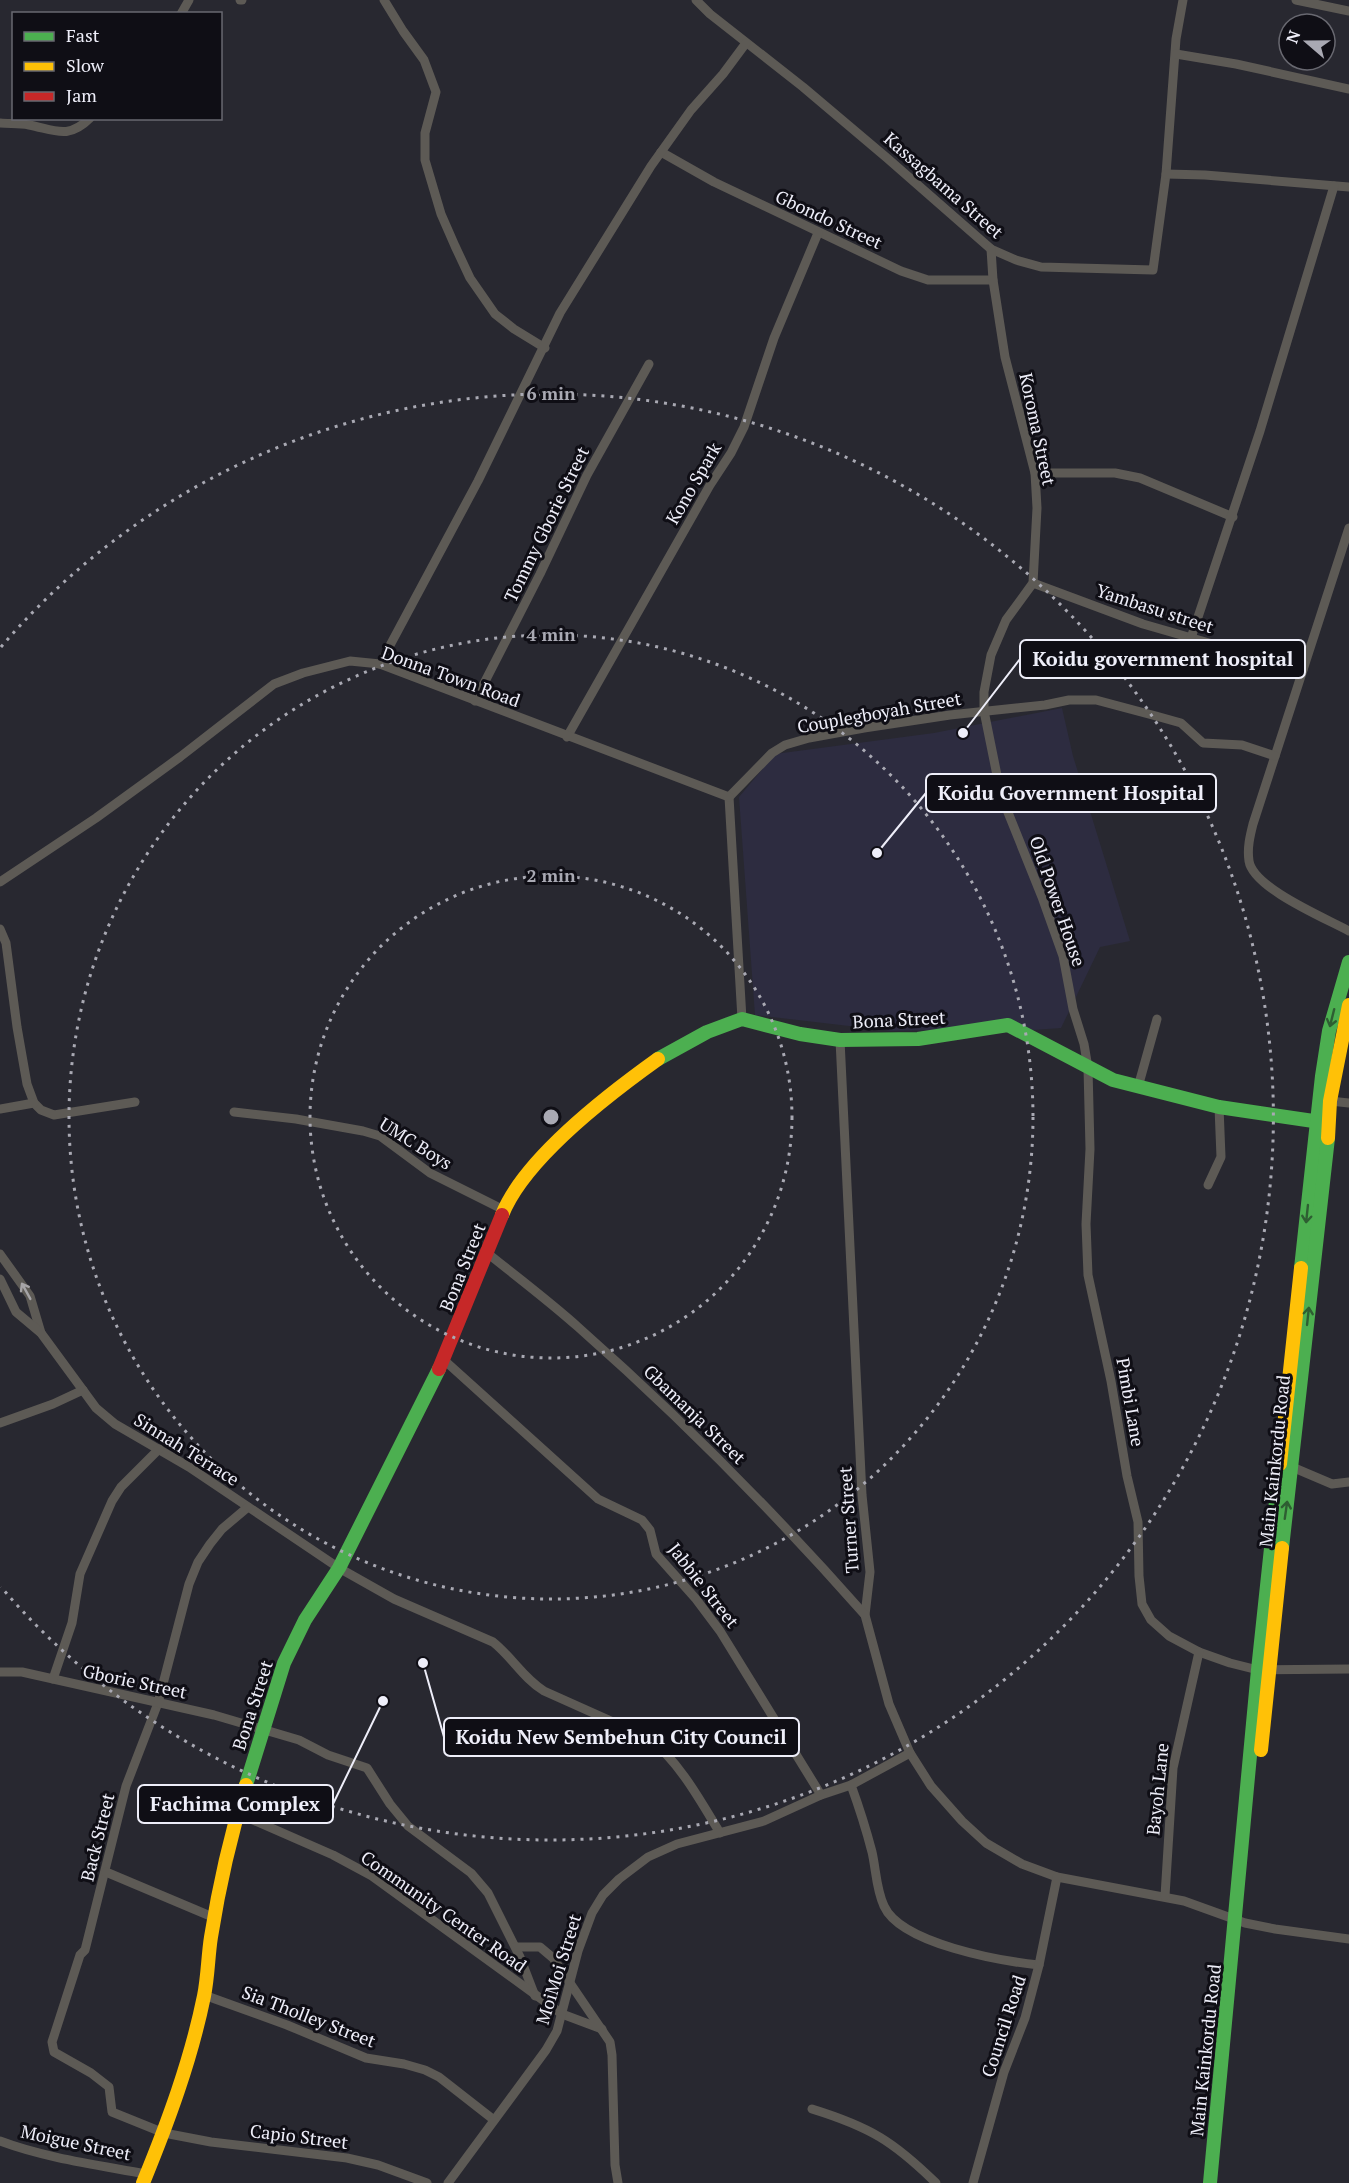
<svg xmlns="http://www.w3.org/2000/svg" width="1349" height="2183" font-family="'PT Serif',serif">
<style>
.built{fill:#2d2c40}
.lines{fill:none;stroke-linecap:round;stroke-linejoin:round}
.street{stroke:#5d5a55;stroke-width:9}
.fast{stroke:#4caf50;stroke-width:14}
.slow{stroke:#ffc107;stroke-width:14}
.jam{stroke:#c62828;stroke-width:14}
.oneway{stroke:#2e5e32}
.oneway2{stroke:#a6a4a7}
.ring{fill:none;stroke:#a9a9b3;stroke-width:3;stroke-dasharray:3 6}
.labels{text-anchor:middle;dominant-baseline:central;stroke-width:6;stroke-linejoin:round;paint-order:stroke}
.street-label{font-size:18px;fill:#eeeef9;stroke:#0f0e15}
.centre{fill:#a9a9b3;stroke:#0f0e15;stroke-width:3}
.ring-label{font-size:18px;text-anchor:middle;font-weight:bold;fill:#a9a9b3;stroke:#0f0e15;stroke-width:6;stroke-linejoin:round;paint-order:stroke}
.leader{fill:none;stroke:#eeeef9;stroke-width:2}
.callout-dot{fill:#eeeef9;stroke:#0f0e15;stroke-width:2}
.callout{fill:#0f0e15;stroke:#eeeef9;stroke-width:2}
.callout-label{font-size:20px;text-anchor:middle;font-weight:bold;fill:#eeeef9}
</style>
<rect width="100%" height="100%" fill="#282830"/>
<polygon class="built" points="1062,708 1073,756 1130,941 1100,947 1061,1028 975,1034 938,1030 892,1031 755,1015 739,797 775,754 934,733"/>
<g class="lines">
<g class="street">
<polyline points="240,0 242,0"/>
<polyline points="384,0 403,31 424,60 436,92 425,133 425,160 441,214 455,246 470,278 495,314 514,329 545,348"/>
<polyline points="696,0 710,14 803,87 887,158 991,249 1016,260 1041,267 1153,270 1166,174 1176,39 1183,0"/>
<polyline points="1296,0 1349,11"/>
<polyline points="181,14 189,0"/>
<polyline points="1176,54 1236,64 1349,89"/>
<path d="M 0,123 C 9,124 19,123 29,125 C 55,130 68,140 90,118"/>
<polyline points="661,152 714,182 901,271 928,280 993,280"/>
<polyline points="1166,174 1205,175 1349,187"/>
<polyline points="991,249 993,280 1005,357 1035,473 1037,508 1033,583 1006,620 991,655 984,692 984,711 1001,795 1042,897 1063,956 1073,1009 1084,1044 1088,1068 1090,1149 1086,1224 1088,1275 1111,1381 1127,1476 1138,1522 1139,1576 1142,1604 1151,1620 1169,1636 1199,1652 1230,1663 1258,1670 1349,1669"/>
<polyline points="1035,473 1115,473 1140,478 1233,517"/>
<path d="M 1349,528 L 1253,824 C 1250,836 1247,848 1249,861 C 1253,888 1325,918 1349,931"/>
<polyline points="1033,583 1143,624 1303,670"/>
<polyline points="1191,638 1260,431 1334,186"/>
<polyline points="380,664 478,481 560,313 651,166 691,110 723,74 746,43"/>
<polyline points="475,701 540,574 587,475 649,364"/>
<polyline points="567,737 710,485 731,453 744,427 774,338 818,233"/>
<polyline points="729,797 772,753 785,745 809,738 864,728 950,715 1045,705 1069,700 1096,700 1156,716 1181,723 1203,743 1242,745 1275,756"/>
<polyline points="729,797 742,1019"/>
<polyline points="0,882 96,818 180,757 274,684 303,673 350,661 380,664 729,797"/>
<polyline points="0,929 6,943 17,1027 27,1084 34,1103 41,1110 54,1115 135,1102"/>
<polyline points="840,1040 862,1495 870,1572 865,1615 889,1704 910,1753 931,1786 962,1821 986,1843 1022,1864 1057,1877 1184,1901 1245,1923 1275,1929 1349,1939"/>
<polyline points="1138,1087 1157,1019"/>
<polyline points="1330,1101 1349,1103"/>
<polyline points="0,1109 34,1103"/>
<polyline points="234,1112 296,1119 363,1131 380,1136 430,1173 504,1210"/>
<polyline points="1208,1185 1221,1157 1219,1107"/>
<path d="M 486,1252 C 517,1277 549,1301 578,1327 C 680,1417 775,1513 865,1615"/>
<polyline points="0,1254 30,1296 41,1333"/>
<path d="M 0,1279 L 16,1312 L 41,1333 L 96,1408 L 115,1424 L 189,1467 L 339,1568 L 394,1599 L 493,1642 C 512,1657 523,1678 544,1691 L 649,1738 C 680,1763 700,1800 720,1833"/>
<polyline points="444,1360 598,1499 642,1520 650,1530 656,1554 696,1599 720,1631 821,1795"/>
<polyline points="0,1423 53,1404 83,1390"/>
<polyline points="1292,1467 1332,1484 1349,1482"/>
<polyline points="248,1507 222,1529 210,1544 198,1562 189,1584 158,1703 126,1786 85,1950 80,1955 52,2042 54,2052 91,2073 109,2087 112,2112 164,2133 211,2142 347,2158 378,2165 427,2183"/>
<polyline points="0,1672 22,1672 214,1715 299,1740 328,1755 367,1768 390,1804 408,1826 471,1873 488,1893 520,1957 535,1996"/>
<polyline points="53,1679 72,1623 80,1574 112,1501 121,1487 159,1449"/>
<path d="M 851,1785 C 859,1807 866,1829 872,1852 C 876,1869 876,1889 884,1906 C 901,1944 1001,1961 1039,1965"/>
<polyline points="237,1813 333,1855 372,1876 562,2014 602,2029"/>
<polyline points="106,1872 215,1918"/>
<polyline points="1165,1896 1173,1768 1199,1652"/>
<polyline points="516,1947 540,1947 553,1958 610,2042 612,2055 615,2165 618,2183"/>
<polyline points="204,1995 287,2025 366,2058 404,2064 425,2070 439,2077 494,2120"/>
<path d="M 812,2109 C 870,2127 893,2141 936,2183"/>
<path d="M 0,2141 C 45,2158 98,2165 146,2174"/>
<polyline points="448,2183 546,2050 557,2031 578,1951 592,1913 603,1895 619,1879 648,1857 677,1844 764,1821 821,1795 851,1785 910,1753"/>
<polyline points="973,2183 1004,2072 1025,2018 1039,1965 1057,1877"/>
</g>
<g class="fast">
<polyline points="658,1059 707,1032 742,1019 800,1034 840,1040 918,1039 1008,1025 1113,1080 1219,1107 1327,1123"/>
<polyline points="1301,1268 1322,1076 1329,1031 1349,962"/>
<polyline points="1282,1548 1328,1138"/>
<polyline points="246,1785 284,1663 305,1620 339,1568 439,1369"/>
<polyline points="1210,2183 1258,1670 1280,1464"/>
</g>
<g class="slow">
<polyline points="1328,1138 1330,1101 1349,1005"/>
<path d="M 502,1215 C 524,1159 609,1094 658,1059"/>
<polyline points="1280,1464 1301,1268"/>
<polyline points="1261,1750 1282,1548"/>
<path d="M 143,2183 C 168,2122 191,2060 204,1996 C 208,1976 208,1956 211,1937 C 219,1886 231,1834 246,1785"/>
</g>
<polyline class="jam" points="439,1369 502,1215"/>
</g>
<defs><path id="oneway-shaft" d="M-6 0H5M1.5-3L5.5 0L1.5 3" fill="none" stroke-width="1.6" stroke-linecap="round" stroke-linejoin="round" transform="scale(1.5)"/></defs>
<g class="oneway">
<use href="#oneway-shaft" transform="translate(1332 1018) rotate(104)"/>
<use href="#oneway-shaft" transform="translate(1307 1214) rotate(96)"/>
<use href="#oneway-shaft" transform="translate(1308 1316) rotate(-84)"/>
<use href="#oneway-shaft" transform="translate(1286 1510) rotate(-82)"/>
</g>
<use class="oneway2" href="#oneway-shaft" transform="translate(26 1291) rotate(-119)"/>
<g class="ring">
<circle cx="551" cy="1117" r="241"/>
<circle cx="551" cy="1117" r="482"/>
<path d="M1 647A723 723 0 1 1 1 1587"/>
</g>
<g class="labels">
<g class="street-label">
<text transform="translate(944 185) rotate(41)">Kassagbama Street</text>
<text transform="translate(829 219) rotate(25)">Gbondo Street</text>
<text transform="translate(1038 429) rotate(78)">Koroma Street</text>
<text transform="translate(693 483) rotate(-60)">Kono Spark</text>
<text transform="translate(546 524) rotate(-64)">Tommy Gborie Street</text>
<text transform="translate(1155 608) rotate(18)">Yambasu street</text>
<text transform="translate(451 676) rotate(20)">Donna Town Road</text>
<text transform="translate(879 712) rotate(-10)">Couplegboyah Street</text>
<text transform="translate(1058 901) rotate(71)">Old Power House</text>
<text transform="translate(899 1019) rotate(-3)">Bona Street</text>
<text transform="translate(416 1143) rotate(32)">UMC Boys</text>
<text transform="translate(462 1267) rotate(-68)">Bona Street</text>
<text transform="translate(1131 1402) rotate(80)">Pimbi Lane</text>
<text transform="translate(695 1414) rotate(44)">Gbamanja Street</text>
<text transform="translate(187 1449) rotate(32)">Sinnah Terrace</text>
<text transform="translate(1274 1461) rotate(-84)">Main Kainkordu Road</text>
<text transform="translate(848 1520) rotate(-94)">Turner Street</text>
<text transform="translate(704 1585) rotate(52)">Jabbie Street</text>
<text transform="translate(135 1681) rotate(12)">Gborie Street</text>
<text transform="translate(252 1705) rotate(-72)">Bona Street</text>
<text transform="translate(1157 1789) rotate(-84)">Bayoh Lane</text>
<text transform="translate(97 1837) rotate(-76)">Back Street</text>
<text transform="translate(444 1911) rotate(35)">Community Center Road</text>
<text transform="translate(558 1969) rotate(-73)">MoiMoi Street</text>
<text transform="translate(309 2016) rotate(21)">Sia Tholley Street</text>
<text transform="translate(1003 2026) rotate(-72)">Council Road</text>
<text transform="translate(1205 2050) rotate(-84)">Main Kainkordu Road</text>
<text transform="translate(299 2136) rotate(7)">Capio Street</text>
<text transform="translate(76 2142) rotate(12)">Moigue Street</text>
</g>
</g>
<circle cx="551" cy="1117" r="9" class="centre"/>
<g class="ring-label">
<text x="551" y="400">6 min</text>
<text x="551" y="641">4 min</text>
<text x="551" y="882">2 min</text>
</g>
<path class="leader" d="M963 733L1020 659M877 853L926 793M423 1663L444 1737M383 1701L333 1804"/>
<g class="callout-dot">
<circle cx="963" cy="733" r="6"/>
<circle cx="877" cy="853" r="6"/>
<circle cx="423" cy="1663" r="6"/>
<circle cx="383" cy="1701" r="6"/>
</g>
<g class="callout">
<rect x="1020" y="640" width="285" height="38" rx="6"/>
<rect x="926" y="774" width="290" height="38" rx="6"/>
<rect x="444" y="1718" width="355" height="38" rx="6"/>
<rect x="138" y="1785" width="195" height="38" rx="6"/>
</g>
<g class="callout-label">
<text x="1163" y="666">Koidu government hospital</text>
<text x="1071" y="800">Koidu Government Hospital</text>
<text x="621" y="1744">Koidu New Sembehun City Council</text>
<text x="235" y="1811">Fachima Complex</text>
</g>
<rect x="12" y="12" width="210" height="108" fill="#0f0e15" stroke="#686870" stroke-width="1.5"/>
<rect x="24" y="32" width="30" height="9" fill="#4caf50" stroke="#686870" stroke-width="1.5"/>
<text x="66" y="42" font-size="18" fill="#eeeef9">Fast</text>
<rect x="24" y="62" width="30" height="9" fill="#ffc107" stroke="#686870" stroke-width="1.5"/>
<text x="66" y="72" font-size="18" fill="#eeeef9">Slow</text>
<rect x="24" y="92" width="30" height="9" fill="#c62828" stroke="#686870" stroke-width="1.5"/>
<text x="66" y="102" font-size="18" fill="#eeeef9">Jam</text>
<g transform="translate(1307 42) rotate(290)"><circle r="28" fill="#0f0e15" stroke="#686870" stroke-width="1.5"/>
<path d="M0-4.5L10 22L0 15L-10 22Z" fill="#a9a9b3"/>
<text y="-9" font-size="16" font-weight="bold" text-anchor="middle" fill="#eeeef9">N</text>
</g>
</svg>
